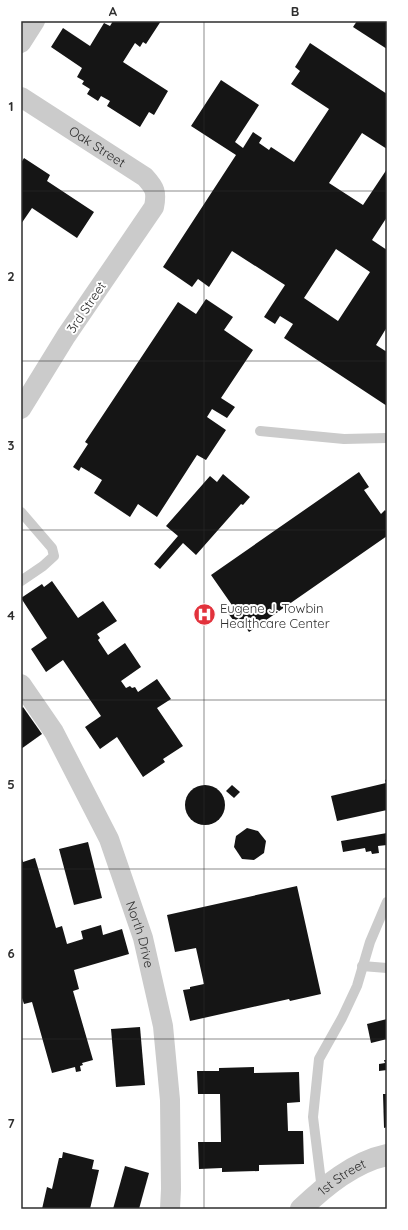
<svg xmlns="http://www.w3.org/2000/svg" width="408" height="1230" font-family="Quicksand,sans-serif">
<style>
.building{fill:#151515;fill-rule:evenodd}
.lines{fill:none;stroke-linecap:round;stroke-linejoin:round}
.service{stroke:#cbcbcb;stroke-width:10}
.minor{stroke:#cbcbcb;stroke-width:20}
.tertiary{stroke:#cbcbcb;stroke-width:22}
.grid{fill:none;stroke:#2e2e2e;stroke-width:1;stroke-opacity:0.55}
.labels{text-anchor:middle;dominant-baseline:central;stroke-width:4;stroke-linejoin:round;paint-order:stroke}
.street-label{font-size:13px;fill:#2e2e2e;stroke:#fff}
.poi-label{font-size:13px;fill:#2e2e2e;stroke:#fff;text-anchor:start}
.neatline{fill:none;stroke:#2e2e2e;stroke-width:1.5}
.grid-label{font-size:13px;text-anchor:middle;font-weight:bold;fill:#2e2e2e}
</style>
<rect width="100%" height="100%" fill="#fff"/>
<g class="building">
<polygon points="113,21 161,21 146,44 143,42 140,47 135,43 123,62 168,91 154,115 149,112 140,127 107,106 110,101 101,96 98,101 87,94 90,89 82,84 84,81 77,77 82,68 51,47 63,28 90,46 104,23 110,26"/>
<polygon points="357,21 387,21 387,49 353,27"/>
<path d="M 310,43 L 387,94 L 387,149 L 362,133 L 329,183 L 363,205 L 387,169 L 387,217 L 372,240 L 387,250 L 387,327 L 376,345 L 387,352 L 387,406 L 284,338 L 293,324 L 280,316 L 275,324 L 264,317 L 285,285 L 232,251 L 209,287 L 198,279 L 192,287 L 163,267 L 236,155 L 191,126 L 221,80 L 259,105 L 235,142 L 243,148 L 253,132 L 262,138 L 259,143 L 269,150 L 271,147 L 294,162 L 329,109 L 291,84 L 300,71 L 295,67 ZM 336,249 L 370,272 L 338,321 L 304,298 Z"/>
<polygon points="24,158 50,175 47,181 94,212 77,238 32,208 21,224 21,163"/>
<polygon points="206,299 233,317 224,330 253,350 221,398 235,407 227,418 212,409 207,417 226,430 206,460 197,455 157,517 138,504 130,517 94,493 102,480 81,467 79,471 73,467 88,444 85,442 178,302 196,314"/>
<polygon points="359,472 369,487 364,490 381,514 385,510 387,513 387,536 249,632 239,618 234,621 227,612 234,608 211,575"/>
<polygon points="223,474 250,497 243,505 241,504 196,555 183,543 160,569 154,564 178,536 166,526 210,476 217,482"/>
<polygon points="52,581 78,618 103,601 117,621 97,634 100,638 98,640 108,655 125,643 141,667 121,681 126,688 130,686 132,688 135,687 138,692 157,679 171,699 157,708 183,746 163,759 165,762 143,777 117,737 100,749 85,727 101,716 63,660 46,672 31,649 47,638 21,598 42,584 44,587"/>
<polygon points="23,707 42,734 21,749 21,709"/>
<polygon points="387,779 387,810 337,821 331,796 386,783 385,780"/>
<polygon points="232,785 240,792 234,798 226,791"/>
<circle cx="205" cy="805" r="20"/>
<polygon points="247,828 258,831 266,841 264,853 254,860 242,859 234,847 236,836"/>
<polygon points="387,833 387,845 378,846 379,853 372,854 371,851 366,852 365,848 343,852 341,841"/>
<polygon points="88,842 102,898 74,905 59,849"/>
<polygon points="21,856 23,862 35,858 56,928 62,926 67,944 83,939 81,931 101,925 103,935 122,929 129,954 74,970 79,989 73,991 93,1060 82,1063 83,1065 80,1066 81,1071 76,1072 75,1067 52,1073 32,1002 24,1004 21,995"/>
<polygon points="297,886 321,994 290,1001 289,999 190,1021 183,990 190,989 190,987 204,984 196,948 175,952 167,915"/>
<polygon points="387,1019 387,1039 371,1043 367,1024"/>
<polygon points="140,1027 145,1085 116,1087 111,1029"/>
<polygon points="384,1060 387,1060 387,1070 379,1071 379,1064 385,1063"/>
<polygon points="254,1067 254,1073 299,1072 300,1102 287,1103 288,1131 303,1131 304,1164 259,1165 259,1171 222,1172 222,1168 199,1169 198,1142 221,1142 220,1094 198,1094 197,1071 219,1071 219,1068"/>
<polygon points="383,1094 387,1094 387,1127 384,1128"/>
<polygon points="63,1152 94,1160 92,1169 99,1170 90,1209 42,1209 47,1187 52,1189 59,1158 62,1158"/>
<polygon points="125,1166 149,1173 139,1209 113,1209"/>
</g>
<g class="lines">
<g class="service">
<polyline points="260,431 344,439 387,438"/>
<polyline points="21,512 52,548 54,556 43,566 21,581"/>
<polyline points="362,966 387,968"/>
<polyline points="322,1190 313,1117 319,1059 342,1018 357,986 370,942 387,902"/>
</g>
<g class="minor">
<polyline points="21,43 35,21"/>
<path id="s1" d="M 21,97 L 145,177 C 155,188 157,192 154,207 L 66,336 L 21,409"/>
<path id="s2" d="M 21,684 L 54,732 L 109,839 L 143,938 L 163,1026 L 170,1100 L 171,1189 L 170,1209"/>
</g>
<path class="tertiary" id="s3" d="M 301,1209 C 325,1186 354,1162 387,1155"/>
</g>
<path class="grid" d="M 204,21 L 204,1209M 21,191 L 387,191M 21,361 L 387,361M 21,530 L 387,530M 21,700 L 387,700M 21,869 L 387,869M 21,1039 L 387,1039"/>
<defs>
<symbol id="hospital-disc" viewBox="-11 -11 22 22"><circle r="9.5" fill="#e2323c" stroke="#fff"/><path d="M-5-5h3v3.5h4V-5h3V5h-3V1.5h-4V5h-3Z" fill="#fff"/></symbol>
</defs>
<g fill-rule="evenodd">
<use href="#hospital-disc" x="192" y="602" width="25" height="25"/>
</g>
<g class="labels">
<g class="street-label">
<text stroke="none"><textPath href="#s1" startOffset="91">Oak Street</textPath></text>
<text transform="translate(86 307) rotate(-56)">3rd Street</text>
<text stroke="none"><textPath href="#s2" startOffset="279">North Drive</textPath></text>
<text stroke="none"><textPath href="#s3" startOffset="52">1st Street</textPath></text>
</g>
<g class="poi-label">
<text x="220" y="608">Eugene J. Towbin<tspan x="220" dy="15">Healthcare Center</tspan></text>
</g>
</g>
<rect width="408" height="1230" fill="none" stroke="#ffffff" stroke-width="44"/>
<rect x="22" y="22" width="364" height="1186" class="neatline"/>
<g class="grid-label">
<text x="113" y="16">A</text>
<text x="295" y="16">B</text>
<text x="11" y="111">1</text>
<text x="11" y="281">2</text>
<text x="11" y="450">3</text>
<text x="11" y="620">4</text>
<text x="11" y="789">5</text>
<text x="11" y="958">6</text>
<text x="11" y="1128">7</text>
</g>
</svg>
